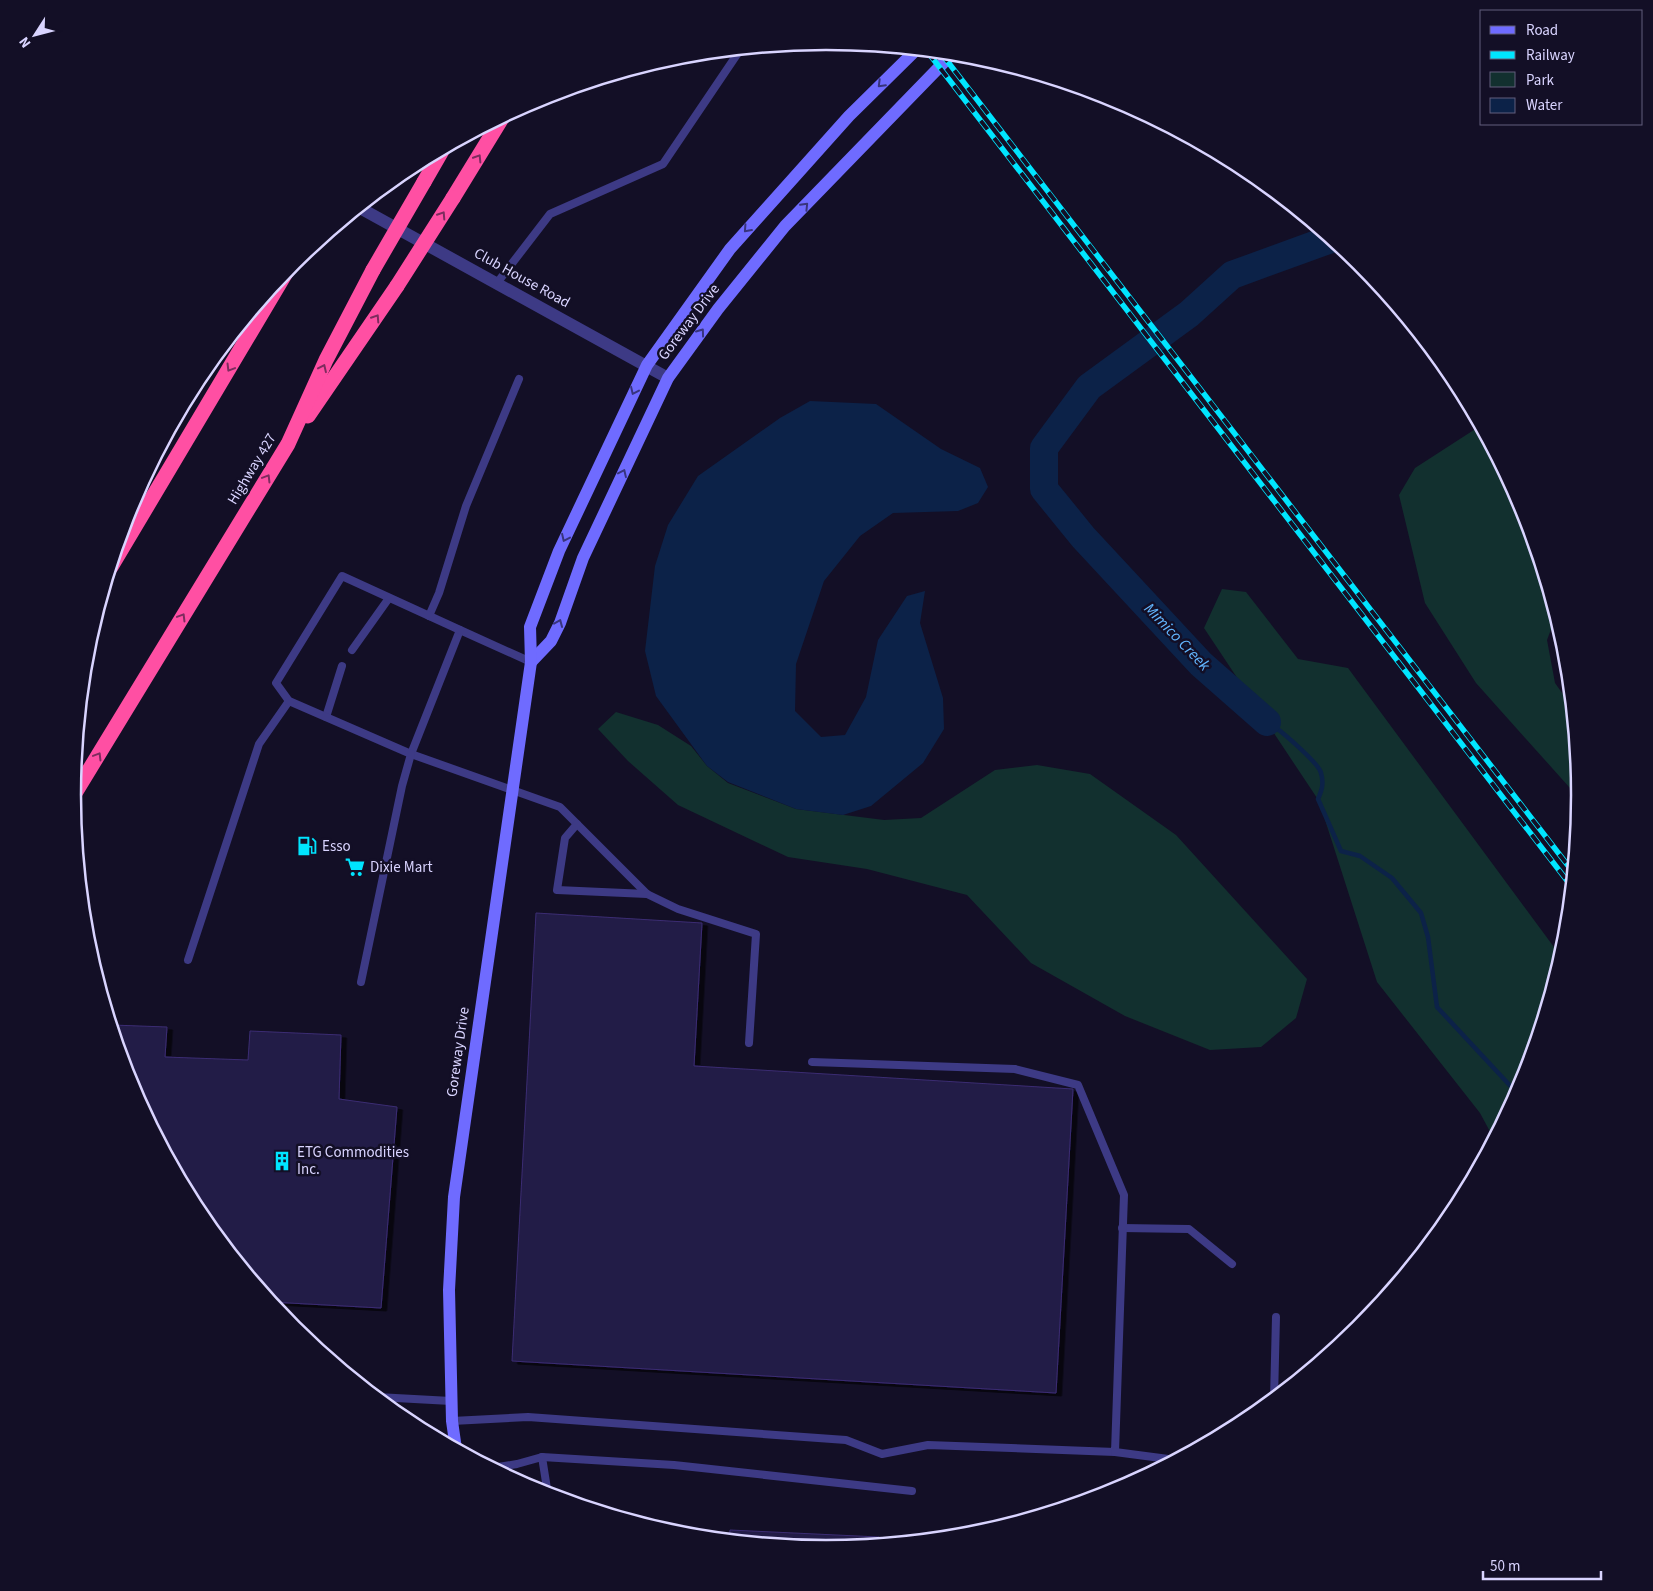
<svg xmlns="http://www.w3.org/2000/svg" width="1653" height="1591" font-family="'Source Sans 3',sans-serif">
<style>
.green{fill:#12302f}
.water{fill:#0c2248}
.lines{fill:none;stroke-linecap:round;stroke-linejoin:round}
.stream{stroke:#0c2248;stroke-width:4.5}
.river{stroke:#0c2248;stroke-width:28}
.building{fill:#241b47;stroke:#3b2d73;filter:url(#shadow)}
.service{stroke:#3d3a85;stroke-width:8}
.minor{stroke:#3d3a85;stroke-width:12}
.secondary{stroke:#6f6bff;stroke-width:12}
.motorway{stroke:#ff4fa3;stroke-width:15}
.rail-casing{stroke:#00e5ff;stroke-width:5.5}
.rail{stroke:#130f26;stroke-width:4;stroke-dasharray:11;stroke-linecap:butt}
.motorway-bridge{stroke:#ff4fa3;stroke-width:15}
.oneway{stroke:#38347d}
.oneway2{stroke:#7d2c5e}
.labels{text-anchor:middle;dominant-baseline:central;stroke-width:5;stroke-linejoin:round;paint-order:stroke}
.street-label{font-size:15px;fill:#d9d4ff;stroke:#130f26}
.poi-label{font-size:15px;fill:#d9d4ff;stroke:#130f26;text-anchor:start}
.water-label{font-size:16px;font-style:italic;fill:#62b6ff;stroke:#130f26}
.rim{fill:none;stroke:#d9d4ff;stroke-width:2.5}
</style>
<defs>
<filter id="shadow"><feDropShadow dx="5.5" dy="3" stdDeviation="0" flood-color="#0009"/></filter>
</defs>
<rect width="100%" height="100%" fill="#130f26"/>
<g class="green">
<polygon points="1480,426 1523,507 1556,616 1547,640 1555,683 1572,707 1581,794 1578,797 1476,683 1425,603 1399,495 1415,468"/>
<polygon points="1222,589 1246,592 1298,659 1348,668 1562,958 1523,1084 1494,1139 1480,1113 1377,982 1319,801 1204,628"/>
<polygon points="616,712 658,725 691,746 707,766 728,783 796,809 884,820 921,818 995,770 1037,765 1090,774 1176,835 1307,979 1296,1018 1261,1047 1210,1050 1125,1016 1031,963 967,895 867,869 788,857 678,805 628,761 598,729"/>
</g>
<polygon class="water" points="810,401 876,404 941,449 980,468 988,487 978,503 958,511 893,513 860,536 824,581 796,664 795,711 821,737 845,735 866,697 878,640 907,596 925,591 920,623 943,698 944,729 923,763 871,806 843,815 796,809 728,782 707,766 656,696 645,651 655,566 668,525 698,476 780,418"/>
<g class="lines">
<path class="stream" d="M 1267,722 C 1277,727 1319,763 1321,773 C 1324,783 1322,790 1318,799 L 1341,851 L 1360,856 L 1392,878 L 1421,913 L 1428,937 L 1437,1007 L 1516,1092 L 1517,1097"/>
<polyline class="river" points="1267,722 1201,664 1083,537 1044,489 1044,448 1089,387 1189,314 1232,275 1331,239"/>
</g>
<g class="building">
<polygon points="536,913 702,923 694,1066 1073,1089 1056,1393 512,1361"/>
<polygon points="112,1025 167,1027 165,1057 248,1060 250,1031 341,1035 339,1099 397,1107 381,1308 271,1302 199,1214 130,1084"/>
<polygon points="730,1530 879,1537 879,1545 826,1550 729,1540"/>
</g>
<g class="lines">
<g class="service">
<polyline points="497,283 550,214 663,164 740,50"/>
<polyline points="429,616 439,593 466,506 519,379"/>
<polyline points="352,650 389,598"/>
<polyline points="531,662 460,630 411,754 560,807 647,894 678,909 756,934 749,1043"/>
<polyline points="326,717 342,666"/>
<polyline points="577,824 565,838 557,890 647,894"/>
<polyline points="188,960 259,744 289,701"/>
<polyline points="361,982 402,786 411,754 289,701 276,683 342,576 460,630"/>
<polyline points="1122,1228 1189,1229 1232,1264"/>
<polyline points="377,1397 451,1401"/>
<polyline points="1274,1399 1276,1317"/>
<polyline points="452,1421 528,1417 846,1440 882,1454 928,1445 1115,1452 1124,1195 1078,1085 1015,1069 812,1062"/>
<polyline points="1115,1452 1176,1460"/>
<polyline points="542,1457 548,1495"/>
<polyline points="492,1468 517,1464 542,1457 674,1465 912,1491"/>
</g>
<polyline class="minor" points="360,208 668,378"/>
<g class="secondary">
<polyline points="531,662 551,641 560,623 583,558 668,378 718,309 785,226 952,54"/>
<polyline points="456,1449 452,1421 449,1290 454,1197 531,662 530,627 559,551 647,365 730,249 849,116 916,50"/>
</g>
<g class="motorway">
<polyline points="424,182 443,149"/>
<polyline points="453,198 502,118"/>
<polyline points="308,416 397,286"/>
<polyline points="111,567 290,266"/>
<polyline points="72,798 288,444 326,360 373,270"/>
</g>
<defs>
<g id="rail">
<polyline points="927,51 1572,887"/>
<polyline points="941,53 1573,872"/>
</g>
</defs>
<use href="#rail" class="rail-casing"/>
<use href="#rail" class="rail"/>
<g class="motorway-bridge">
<polyline points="373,270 424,182"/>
<polyline points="397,286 453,198"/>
</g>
</g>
<defs><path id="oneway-chevron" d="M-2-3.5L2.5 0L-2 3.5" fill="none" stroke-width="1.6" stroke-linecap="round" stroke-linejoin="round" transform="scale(1.25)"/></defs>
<g class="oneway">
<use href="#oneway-chevron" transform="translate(881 84) rotate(135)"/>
<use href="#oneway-chevron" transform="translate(805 206) rotate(-46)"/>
<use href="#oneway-chevron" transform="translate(747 229) rotate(132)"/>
<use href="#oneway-chevron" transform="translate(701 332) rotate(-54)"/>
<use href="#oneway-chevron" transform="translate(634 391) rotate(115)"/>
<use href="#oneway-chevron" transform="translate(623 473) rotate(-65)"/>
<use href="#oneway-chevron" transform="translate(565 538) rotate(115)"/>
<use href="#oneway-chevron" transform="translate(559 623) rotate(-67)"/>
</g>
<g class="oneway2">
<use href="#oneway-chevron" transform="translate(478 158) rotate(-58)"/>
<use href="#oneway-chevron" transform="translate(442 215) rotate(-57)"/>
<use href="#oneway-chevron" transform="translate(376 318) rotate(-57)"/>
<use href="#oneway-chevron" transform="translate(230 368) rotate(121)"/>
<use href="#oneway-chevron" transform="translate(323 368) rotate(-65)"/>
<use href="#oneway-chevron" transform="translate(267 478) rotate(-59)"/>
<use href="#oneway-chevron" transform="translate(182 617) rotate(-59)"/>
<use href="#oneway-chevron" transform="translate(98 756) rotate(-59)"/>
</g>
<defs>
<symbol id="fuel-bare" viewBox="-9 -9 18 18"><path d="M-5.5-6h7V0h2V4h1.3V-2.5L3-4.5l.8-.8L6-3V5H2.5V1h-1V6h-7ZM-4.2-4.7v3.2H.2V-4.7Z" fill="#00e5ff" stroke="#130f26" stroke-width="2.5" paint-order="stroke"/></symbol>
<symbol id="supermarket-bare" viewBox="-9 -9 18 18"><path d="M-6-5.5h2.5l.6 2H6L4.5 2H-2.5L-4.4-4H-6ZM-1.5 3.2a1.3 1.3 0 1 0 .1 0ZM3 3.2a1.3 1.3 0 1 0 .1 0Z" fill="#00e5ff" stroke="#130f26" stroke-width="2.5" paint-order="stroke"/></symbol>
<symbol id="building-bare" viewBox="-9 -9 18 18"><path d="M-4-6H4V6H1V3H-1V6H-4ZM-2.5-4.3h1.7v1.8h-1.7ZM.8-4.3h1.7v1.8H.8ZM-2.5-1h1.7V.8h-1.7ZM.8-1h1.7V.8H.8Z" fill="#00e5ff" stroke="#130f26" stroke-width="2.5" paint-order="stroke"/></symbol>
</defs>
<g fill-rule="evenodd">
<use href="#fuel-bare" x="293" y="832" width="28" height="28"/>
<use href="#supermarket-bare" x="341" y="853" width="28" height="28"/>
<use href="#building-bare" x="268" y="1147" width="28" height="28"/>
</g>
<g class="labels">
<g class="street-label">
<text transform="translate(522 278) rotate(29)">Club House Road</text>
<text transform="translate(689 322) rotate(-53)">Goreway Drive</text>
<text transform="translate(252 469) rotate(-59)">Highway 427</text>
<text transform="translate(458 1052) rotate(-82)">Goreway Drive</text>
</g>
<g class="poi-label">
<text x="322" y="846">Esso</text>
<text x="370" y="867">Dixie Mart</text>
<text x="297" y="1152">ETG Commodities<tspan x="297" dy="17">Inc.</tspan></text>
</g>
<g class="water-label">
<text transform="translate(1177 637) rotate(46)">Mimico Creek</text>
</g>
</g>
<path d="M0 0H1653V1591H0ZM81 795a745 745 0 1 1 1490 0a745 745 0 1 1-1490 0Z" fill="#130f26" fill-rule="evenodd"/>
<path class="rim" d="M81 795a745 745 0 1 1 1490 0a745 745 0 1 1-1490 0Z"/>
<rect x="1480" y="10" width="162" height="115" fill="#130f26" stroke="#625e7d"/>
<rect x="1490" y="26" width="25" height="8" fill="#6f6bff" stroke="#625e7d"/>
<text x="1526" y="35" font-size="15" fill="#d9d4ff">Road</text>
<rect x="1490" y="51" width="25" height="8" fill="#00e5ff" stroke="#625e7d"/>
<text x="1526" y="60" font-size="15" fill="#d9d4ff">Railway</text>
<rect x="1490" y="72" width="25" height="15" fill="#12302f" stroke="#625e7d"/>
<text x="1526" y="85" font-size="15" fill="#d9d4ff">Park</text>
<rect x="1490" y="98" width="25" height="15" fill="#0c2248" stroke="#625e7d"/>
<text x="1526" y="110" font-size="15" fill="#d9d4ff">Water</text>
<g transform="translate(35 35) rotate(234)" stroke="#130f26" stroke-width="4" paint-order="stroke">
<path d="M0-4L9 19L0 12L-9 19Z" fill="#d9d4ff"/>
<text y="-8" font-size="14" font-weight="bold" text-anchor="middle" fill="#d9d4ff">N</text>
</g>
<path d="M1483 1571v8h118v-8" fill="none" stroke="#d9d4ff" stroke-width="2.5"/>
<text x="1490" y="1571" font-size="15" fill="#d9d4ff" stroke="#130f26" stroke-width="4" paint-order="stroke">50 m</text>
</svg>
